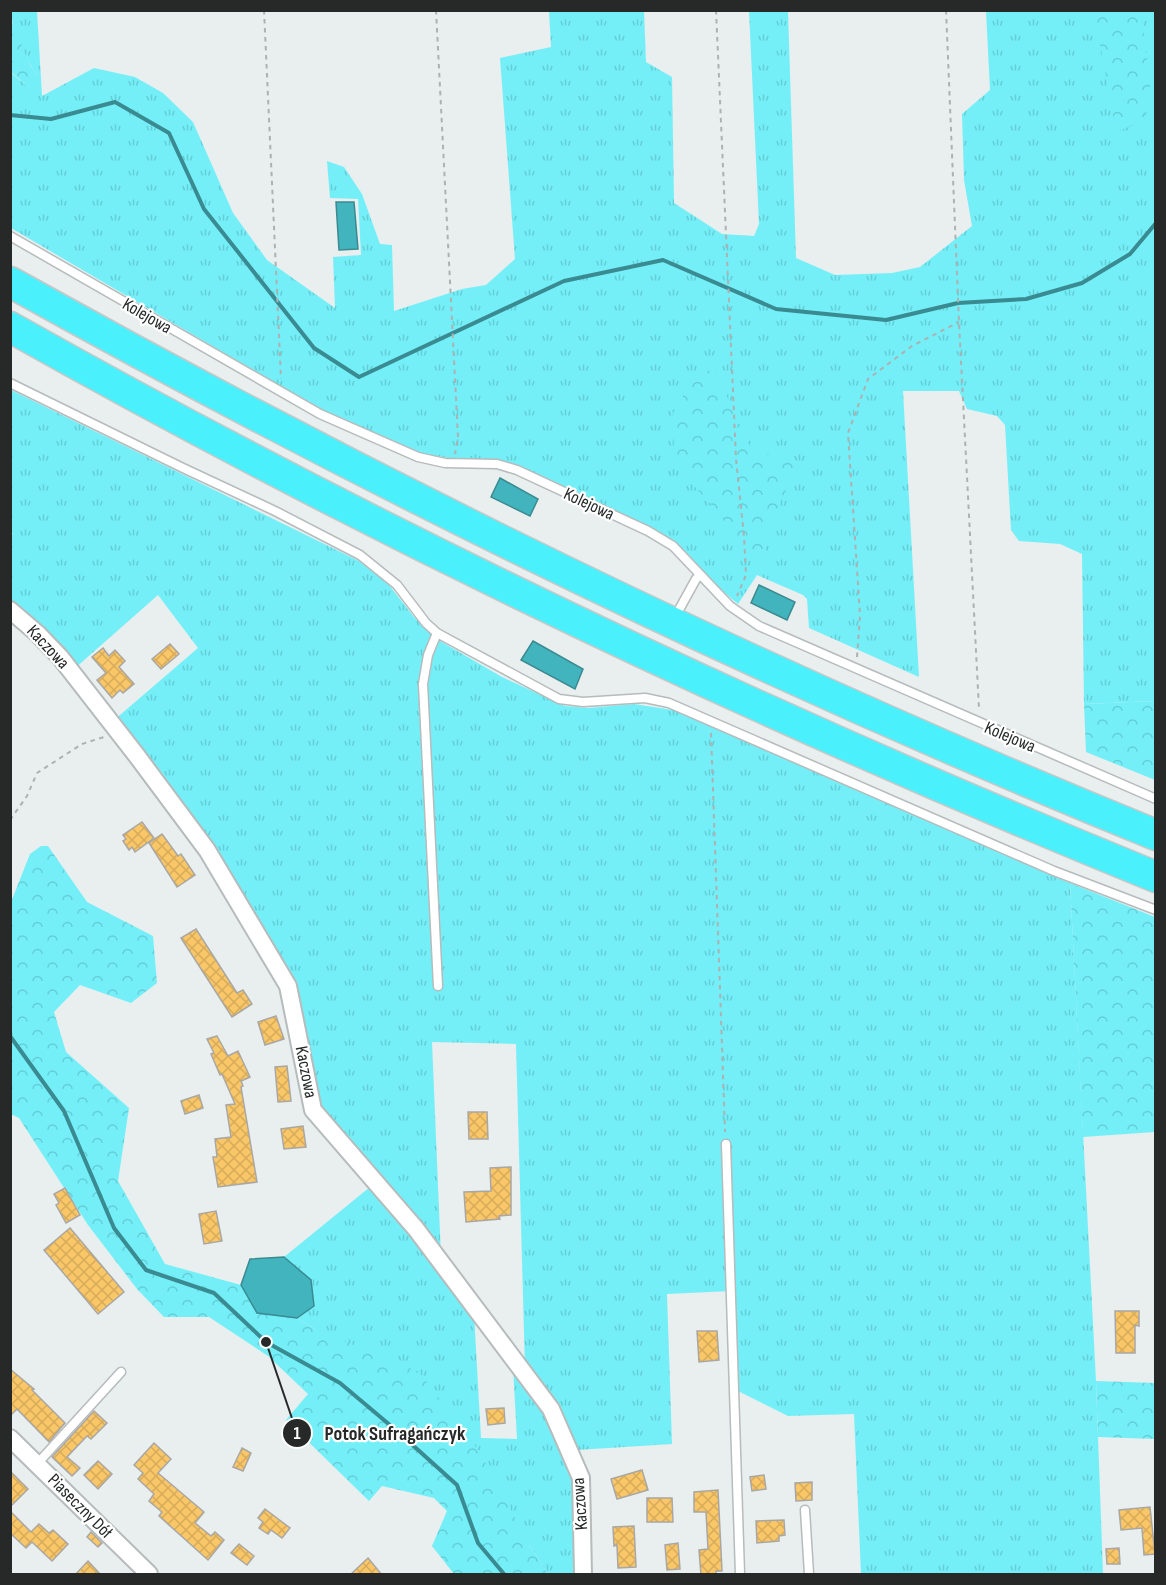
<svg xmlns="http://www.w3.org/2000/svg" width="1166" height="1585" font-family="'Sofia Sans Condensed',sans-serif">
<style>
.grass{fill:url(#grass-tufts)}
.forest{fill:url(#forest-crowns)}
.water{fill:#42b4bd;stroke:#3a8a91;stroke-width:1.5}
.lines{fill:none;stroke-linecap:round;stroke-linejoin:round}
.stream{stroke:#3a8a91;stroke-width:4}
.building{fill:url(#building-cross-hatch);stroke:#a9a7a4;stroke-width:1.5}
.service-casing{stroke:#b6bbbb;stroke-width:11}
.minor-casing{stroke:#b6bbbb;stroke-width:20}
.motorway-casing{stroke:#c7c7c7;stroke-width:33}
.path{stroke:#adb1b1;stroke-width:2;stroke-dasharray:4.5 4.5;stroke-linecap:butt}
.service{stroke:#fff;stroke-width:8}
.minor{stroke:#fff;stroke-width:16}
.motorway{stroke:#4af0fc;stroke-width:30}
.labels{text-anchor:middle;dominant-baseline:central;stroke-width:4.5;stroke-linejoin:round;paint-order:stroke}
.street-label{font-size:18px;fill:#272929;stroke:#fff}
.leader{fill:none;stroke:#272929;stroke-width:2}
.callout-dot{fill:#272929;stroke:#fff;stroke-width:2}
.mark-label{font-size:18px;text-anchor:middle;font-weight:bold;fill:#fff}
.callout-label{font-size:20px;text-anchor:middle;font-weight:bold;fill:#272929;stroke:#fff;stroke-width:4.5;stroke-linejoin:round;paint-order:stroke}
</style>
<defs>
<pattern id="grass-tufts" width="24" height="20" patternUnits="userSpaceOnUse" patternTransform="scale(1.5)"><rect width="24" height="20" fill="#74eff8"/><path d="M3 7l-1-3M5 7V3M7 7l1-3M15 17l-1-3M17 17v-4M19 17l1-3" fill="none" stroke="#64cdd5"/></pattern>
<pattern id="forest-crowns" width="20" height="18" patternUnits="userSpaceOnUse" patternTransform="scale(1.5)"><rect width="20" height="18" fill="#74eff8"/><path d="M2 6a3 3 0 1 1 6 0M12 15a3 3 0 1 1 6 0" fill="none" stroke="#64cdd5"/></pattern>
<pattern id="building-cross-hatch" width="8" height="8" patternUnits="userSpaceOnUse" patternTransform="scale(1.5)"><rect width="8" height="8" fill="#fac768"/><path d="M0 0l8 8M0 8l8-8" fill="none" stroke="#d6ab5a"/></pattern>
</defs>
<rect width="100%" height="100%" fill="#e9eeee"/>
<g class="grass">
<path d="M 11,11 L 37,11 L 42,96 L 94,68 L 135,77 L 163,93 L 193,122 L 233,213 L 267,260 L 335,308 L 333,257 L 361,255 L 358,199 L 330,198 L 327,161 L 344,167 L 362,194 L 380,244 L 392,245 L 394,311 L 462,289 L 486,285 L 515,259 L 500,58 L 551,47 L 549,11 L 644,11 L 646,62 L 672,77 L 674,203 L 722,234 L 754,236 L 759,224 L 749,11 L 788,11 L 796,258 L 835,275 L 892,273 L 920,267 L 972,226 L 964,180 L 962,114 L 990,90 L 986,11 L 1155,11 L 1155,701 L 1084,704 L 1082,554 L 1060,544 L 1019,541 L 1011,530 L 1005,425 L 997,416 L 967,409 L 959,391 L 903,391 L 919,677 L 809,628 L 807,599 L 803,595 L 757,575 L 738,604 L 715,585 L 686,552 L 662,535 L 518,465 L 494,460 L 449,458 L 424,454 L 382,439 L 321,410 L 11,228 L 10,72 L 30,88 L 36,73 C 25,59 11,28 11,11 Z"/>
<polygon points="11,390 359,561 389,585 414,617 435,638 502,677 565,706 588,708 634,704 673,710 1070,883 1096,1381 1103,1574 861,1574 854,1414 788,1416 734,1389 731,1291 667,1294 672,1444 577,1450 525,1369 516,1044 432,1042 441,1257 317,1108 293,985 113,721 198,648 158,595 73,670 11,608 10,536 13,534 11,532"/>
<polygon points="370,1187 413,1232 474,1314 481,1438 517,1439 513,1367 546,1412 577,1478 576,1574 548,1574 530,1546 315,1329 297,1318 314,1306 311,1280 284,1257"/>
</g>
<g class="forest">
<polygon points="1094,11 1141,11 1152,102 1141,122 1116,132"/>
<polygon points="11,20 30,65 36,73 31,89 11,72"/>
<polygon points="715,370 750,447 793,463 793,476 765,534 766,571 756,570 725,520 687,478 674,455 673,413 684,394 700,372"/>
<polygon points="1155,701 1155,780 1086,752 1084,704"/>
<polygon points="41,846 48,846 87,902 153,936 157,983 131,1003 80,985 54,1012 66,1052 129,1108 118,1181 165,1264 241,1285 257,1313 297,1318 315,1329 419,1372 479,1451 530,1546 548,1574 454,1574 432,1546 447,1511 434,1498 382,1486 369,1501 286,1420 308,1394 268,1356 209,1317 164,1317 137,1289 88,1225 19,1118 11,1114 11,902 30,854"/>
<polygon points="1070,883 1155,917 1155,1132 1083,1137"/>
<polygon points="1096,1381 1155,1383 1155,1439 1098,1437"/>
</g>
<g class="water">
<polygon points="336,202 354,202 358,249 339,250"/>
<polygon points="500,478 538,499 530,516 491,497"/>
<polygon points="759,585 795,602 787,620 751,603"/>
<polygon points="533,641 583,669 575,689 521,660"/>
<polygon points="284,1257 311,1280 314,1306 297,1318 257,1313 241,1285 250,1259"/>
</g>
<g class="lines">
<g class="stream">
<polyline points="10,115 51,119 115,102 169,133 204,209 314,348 359,377 564,281 663,260 776,309 886,320 958,303 1026,299 1082,283 1130,254 1156,223"/>
<polyline points="10,1036 64,1111 114,1228 146,1270 214,1293 266,1342 340,1383 397,1431 457,1485 478,1543 504,1574"/>
</g>
</g>
<g class="building">
<polygon points="170,644 179,654 161,669 152,659"/>
<polygon points="103,648 109,656 115,650 125,661 119,667 134,684 123,693 120,690 112,698 97,680 106,673 92,657"/>
<polygon points="142,822 154,838 135,852 132,847 129,850 123,841 126,839 123,835"/>
<polygon points="162,834 178,856 181,854 195,875 177,887 149,843"/>
<polygon points="196,929 237,993 243,990 252,1004 232,1017 181,938"/>
<polygon points="276,1016 284,1039 265,1045 258,1022"/>
<polygon points="217,1036 228,1056 238,1051 250,1077 241,1081 243,1086 241,1087 257,1182 218,1187 213,1157 217,1157 215,1139 231,1137 226,1105 235,1104 222,1074 220,1075 211,1054 214,1053 207,1039"/>
<polygon points="287,1066 291,1101 278,1102 275,1067"/>
<polygon points="199,1095 203,1108 185,1114 181,1101"/>
<polygon points="468,1112 487,1112 488,1139 469,1139"/>
<polygon points="303,1126 306,1147 284,1149 281,1129"/>
<polygon points="511,1167 511,1215 499,1216 500,1219 466,1222 464,1192 491,1191 490,1168"/>
<polygon points="65,1188 80,1215 66,1223 56,1205 59,1203 54,1194"/>
<polygon points="216,1211 222,1241 204,1244 199,1214"/>
<polygon points="70,1228 124,1292 98,1314 44,1250"/>
<polygon points="1115,1311 1139,1311 1139,1326 1135,1325 1135,1353 1116,1353"/>
<polygon points="697,1331 717,1331 719,1360 699,1362"/>
<polygon points="10,1369 34,1389 32,1390 65,1423 49,1442 17,1409 10,1416"/>
<polygon points="504,1408 505,1423 488,1425 486,1409"/>
<polygon points="94,1411 107,1423 91,1439 87,1436 67,1457 80,1468 72,1476 52,1457"/>
<polygon points="154,1443 171,1459 158,1473 204,1512 195,1523 211,1536 215,1532 224,1540 208,1560 159,1516 162,1512 149,1501 154,1494 138,1479 143,1473 134,1465"/>
<polygon points="242,1448 251,1453 243,1471 233,1467"/>
<polygon points="98,1461 112,1474 98,1489 84,1475"/>
<polygon points="642,1470 648,1490 617,1499 611,1479"/>
<polygon points="10,1471 28,1489 10,1507"/>
<polygon points="764,1475 766,1489 752,1491 750,1477"/>
<polygon points="812,1482 812,1500 796,1501 795,1483"/>
<polygon points="718,1490 722,1571 716,1571 716,1575 701,1575 699,1550 708,1549 706,1512 694,1512 694,1492"/>
<polygon points="647,1498 672,1498 673,1522 647,1522"/>
<polygon points="1150,1507 1155,1554 1144,1555 1142,1528 1121,1530 1119,1510"/>
<polygon points="265,1509 290,1528 282,1538 271,1530 268,1534 259,1528 263,1522 258,1518"/>
<polygon points="10,1511 31,1532 39,1524 49,1533 53,1530 68,1544 52,1561 32,1542 26,1548 10,1533"/>
<polygon points="784,1520 785,1535 779,1536 779,1541 757,1543 756,1521"/>
<polygon points="634,1526 636,1567 618,1568 617,1545 614,1546 613,1527"/>
<polygon points="91,1532 102,1543 98,1547 87,1537"/>
<polygon points="678,1543 680,1569 667,1570 665,1545"/>
<polygon points="239,1544 254,1556 247,1565 231,1553"/>
<polygon points="1119,1548 1120,1564 1107,1564 1106,1549"/>
<polygon points="368,1558 382,1575 350,1575"/>
<polygon points="88,1561 101,1575 75,1575"/>
</g>
<g class="lines">
<defs>
<g id="service">
<polyline points="10,236 320,414 418,457 445,463 497,464 517,470 648,531 673,546 730,606 759,626 1156,799"/>
<polyline points="10,383 183,468 275,511 360,555 397,585 426,623 437,633 559,699 583,702 645,698 669,703 1054,871 1156,910"/>
<polyline points="675,617 696,579 700,575"/>
<polyline points="437,633 428,655 423,684 438,986"/>
<polyline points="726,1144 740,1574"/>
<polyline points="37,1464 121,1372"/>
<polyline points="805,1510 809,1574"/>
</g>
<g id="minor">
<polyline points="10,610 38,634 60,657 137,756 207,850 288,986 313,1110 416,1229 551,1409 581,1478 583,1574"/>
<polyline points="10,1438 149,1574"/>
</g>
<g id="motorway">
<path d="M 10,282 C 381,489 763,675 1156,835"/>
<path d="M 10,327 C 379,535 763,717 1156,877"/>
</g>
</defs>
<use href="#service" class="service-casing"/>
<use href="#minor" class="minor-casing"/>
<use href="#motorway" class="motorway-casing"/>
<g class="path">
<polyline points="264,10 281,379"/>
<polyline points="436,10 458,437 455,454"/>
<polyline points="716,10 736,459 744,536 746,575 737,596"/>
<polyline points="946,10 959,322 979,709"/>
<polyline points="857,657 860,615 848,433 868,379 912,346 959,322"/>
<polyline points="711,733 725,1132"/>
<polyline points="10,820 27,796 37,773 82,744 104,737"/>
</g>
<use href="#service" class="service"/>
<use href="#minor" class="minor"/>
<use href="#motorway" class="motorway"/>
</g>
<g class="labels">
<g class="street-label">
<text transform="translate(147 316) rotate(30)">Kolejowa</text>
<text transform="translate(589 504) rotate(25)">Kolejowa</text>
<text transform="translate(48 647) rotate(47)">Kaczowa</text>
<text transform="translate(1010 737) rotate(23)">Kolejowa</text>
<text transform="translate(306 1072) rotate(79)">Kaczowa</text>
<text transform="translate(580 1504) rotate(-94)">Kaczowa</text>
<text transform="translate(80 1506) rotate(45)">Piaseczny Dół</text>
</g>
</g>
<path class="leader" d="M266 1342L297 1433"/>
<g class="callout-dot">
<circle cx="266" cy="1342" r="6"/>
<circle cx="297" cy="1433" r="15"/>
</g>
<g class="mark-label">
<text x="297" y="1439">1</text>
</g>
<g class="callout-label">
<text x="395" y="1440">Potok Sufragańczyk</text>
</g>
<rect width="1166" height="1585" fill="none" stroke="#272929" stroke-width="24"/>
</svg>
